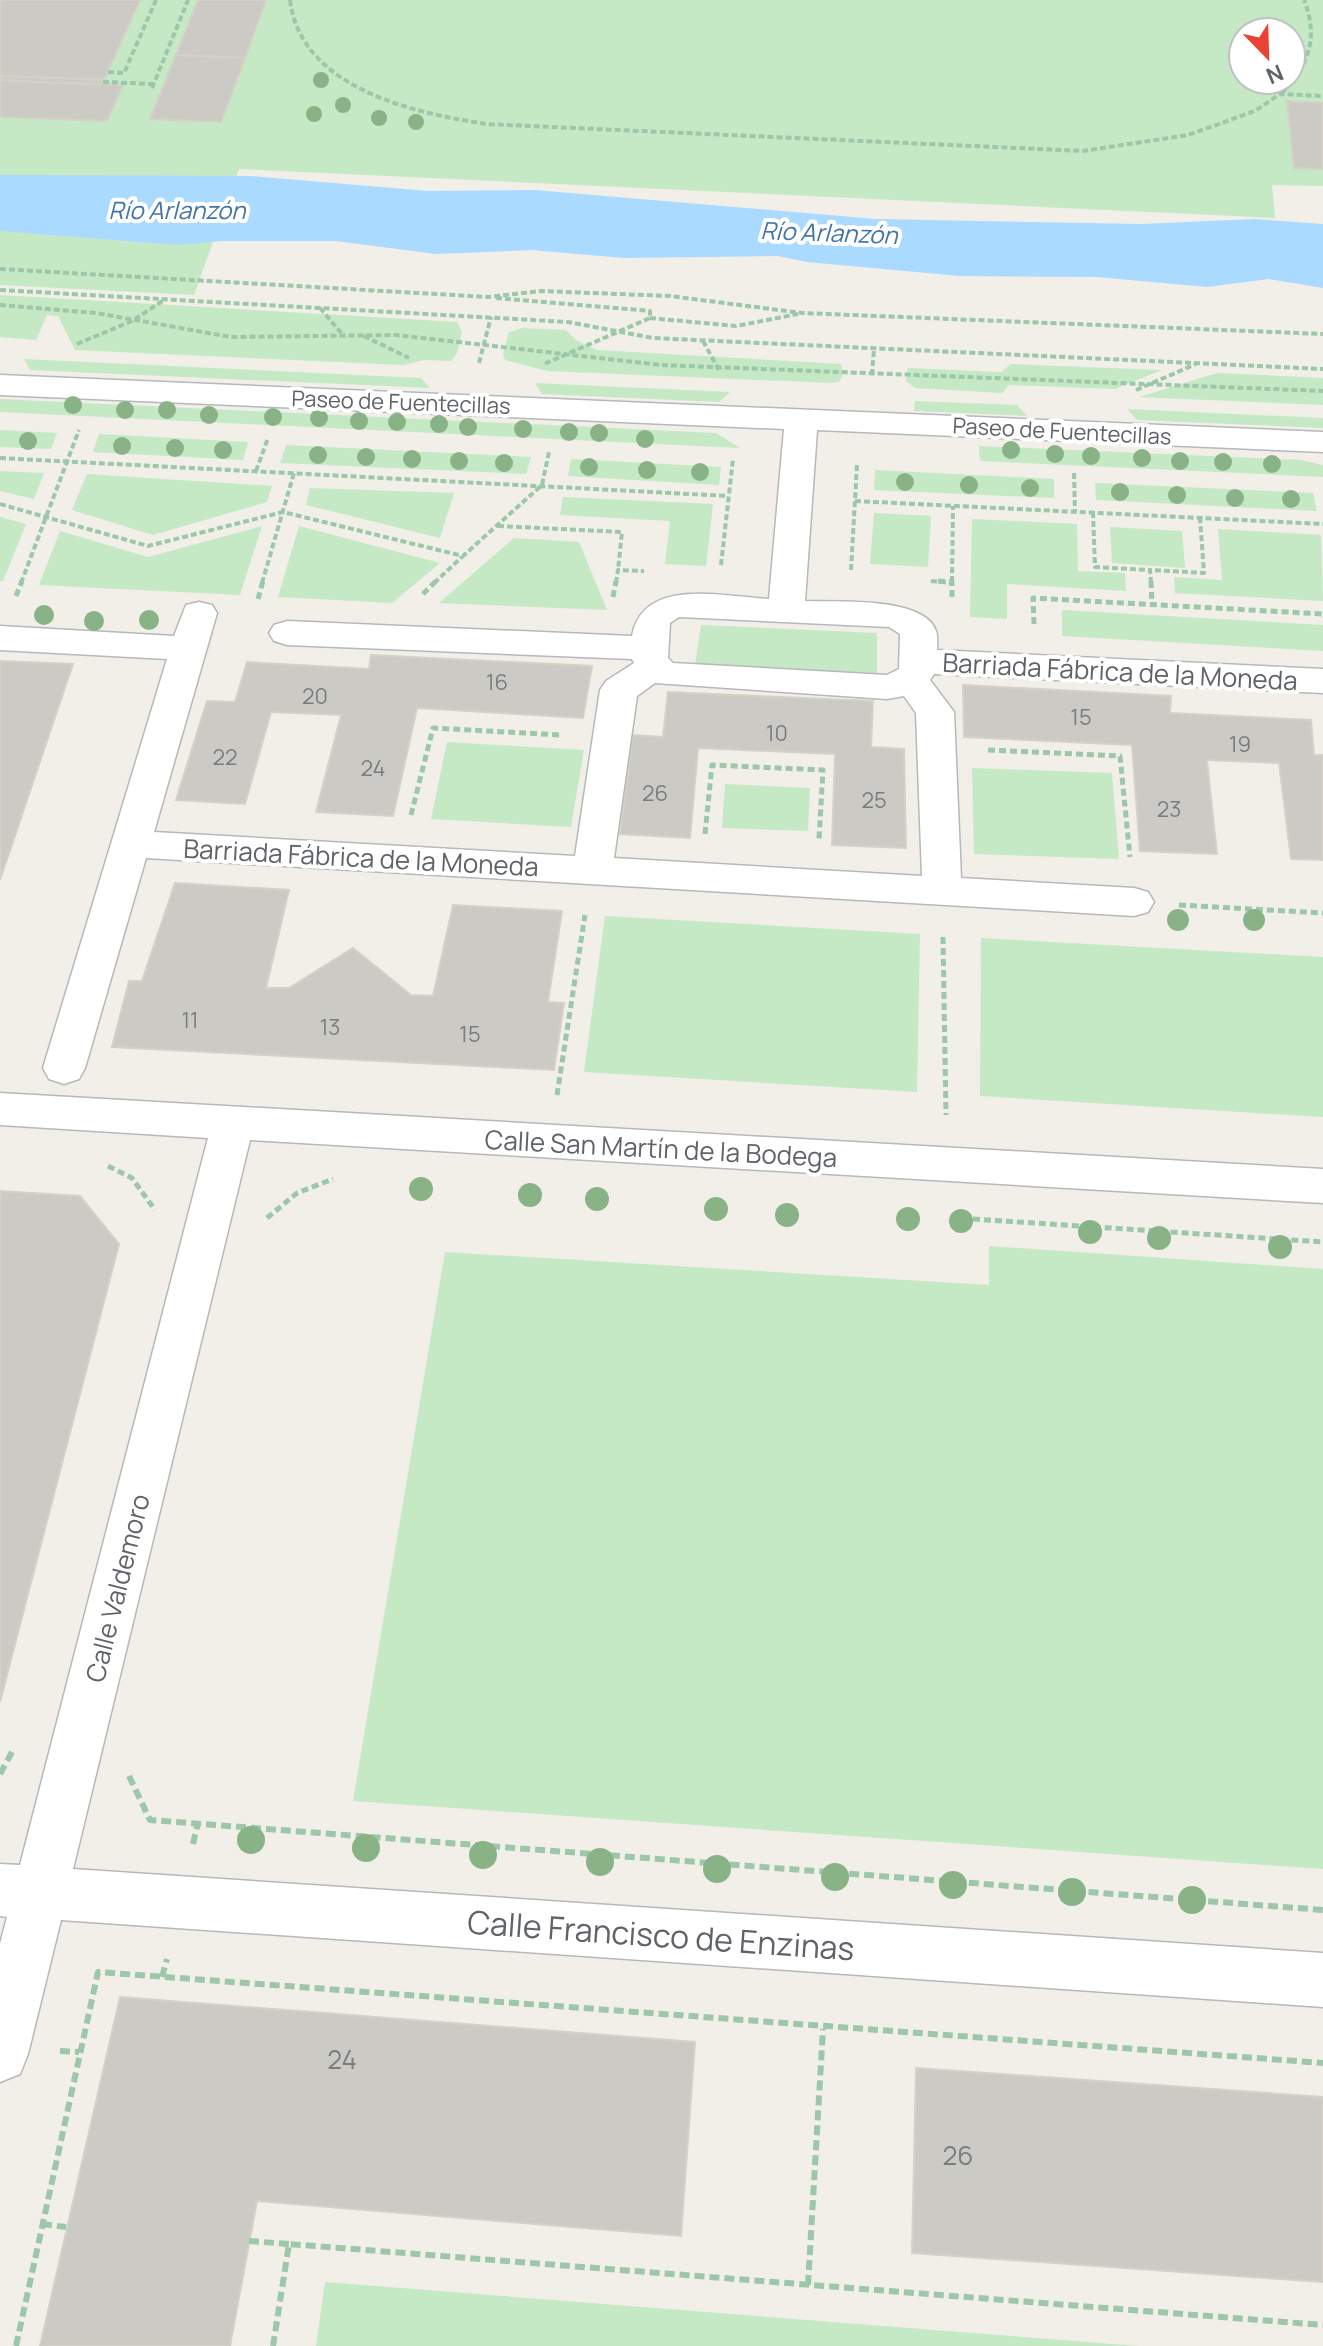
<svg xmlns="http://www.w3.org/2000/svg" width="1323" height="2346" font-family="Manrope,sans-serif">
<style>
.green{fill:#c5e8c5;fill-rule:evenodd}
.water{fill:#aadaff}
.building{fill:#cccac5;stroke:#d6d1c6;stroke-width:2}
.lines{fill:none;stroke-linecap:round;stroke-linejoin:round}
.minor-casing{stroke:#b5b8bc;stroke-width:3}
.path-far2{stroke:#9cc7a9;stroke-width:4;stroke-dasharray:6 3;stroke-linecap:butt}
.path-far1{stroke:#9cc7a9;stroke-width:5;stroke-dasharray:7 4;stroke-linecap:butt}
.path{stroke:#9cc7a9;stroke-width:6;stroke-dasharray:10 5;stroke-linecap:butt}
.minor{fill:#fff;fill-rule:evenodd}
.tree{fill:#89b387}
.labels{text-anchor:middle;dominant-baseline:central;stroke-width:8;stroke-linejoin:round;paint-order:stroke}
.far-street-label{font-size:22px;fill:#5f6368;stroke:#fff}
.number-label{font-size:22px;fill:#7a7d7f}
.far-water-label{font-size:24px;font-style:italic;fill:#4174aa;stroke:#fff}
.street-label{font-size:26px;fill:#5f6368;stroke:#fff}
.near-number-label{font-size:26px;fill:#7a7d7f}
.near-street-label{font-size:32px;fill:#5f6368;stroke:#fff}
</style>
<rect width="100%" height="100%" fill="#f1efe8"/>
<g class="green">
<path d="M 0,0 L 1323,0 L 1323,186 L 1272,185 L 1275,218 L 239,169 L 194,295 L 0,285 ZM 1243,32 L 1291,32 L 1291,80 L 1243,80 Z"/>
<polygon points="0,295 457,322 462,332 457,353 451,361 424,360 404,365 75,350 58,316 47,315 36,340 0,337"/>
<polygon points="522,328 566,330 576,340 597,350 841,364 843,374 839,382 832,383 547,371 505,360 503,354 509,332"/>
<polygon points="24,359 421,378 430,388 30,370"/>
<polygon points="1011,364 1162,370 1115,389 1009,385 1002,393 915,388 906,381 908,368 1001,372"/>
<polygon points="1217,373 1323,378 1323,405 1139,397"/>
<polygon points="535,383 730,392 719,402 542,394"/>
<polygon points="0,399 716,433 740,448 0,412"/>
<polygon points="915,401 1017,405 1027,416 914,411"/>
<polygon points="1127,409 1323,418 1323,428 1137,420"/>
<polygon points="0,430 57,433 51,449 0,447"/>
<polygon points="99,434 248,442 243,460 93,452"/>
<polygon points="286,445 531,457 526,474 280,463"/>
<polygon points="979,446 1301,460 1323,465 1323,477 980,461"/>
<polygon points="571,459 721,467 719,485 568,476"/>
<polygon points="875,470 1054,479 1054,498 874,490"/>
<polygon points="0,471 44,473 34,499 0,491"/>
<polygon points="87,474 272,486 267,502 153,535 72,510"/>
<polygon points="1095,483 1313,493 1317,511 1096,500"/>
<polygon points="310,488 454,493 440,538 306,505"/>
<polygon points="563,497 713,504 706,566 665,564 670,521 560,515"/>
<polygon points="874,513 931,516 928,567 870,564"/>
<polygon points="0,517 26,524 3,581 0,581"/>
<polygon points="972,519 1077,524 1078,571 1125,573 1126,591 1007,584 1007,619 970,617"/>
<polygon points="262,526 240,595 39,585 60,531 148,557"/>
<polygon points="299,526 440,563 392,603 278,597"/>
<polygon points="1110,527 1182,531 1185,568 1112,563"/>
<polygon points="1218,529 1321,535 1323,601 1175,593 1174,577 1222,580"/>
<polygon points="514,538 579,542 607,610 439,603"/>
<polygon points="1062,610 1323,625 1323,651 1062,636"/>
<polygon points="701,625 877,633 877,673 695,665"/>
<polygon points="447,742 584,750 571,827 431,819"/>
<polygon points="972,768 1112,773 1119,859 974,854"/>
<polygon points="725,784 810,788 808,831 722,828"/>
<polygon points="605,916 920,934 917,1092 584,1072"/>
<polygon points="981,938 1323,957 1323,1117 980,1096"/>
<polygon points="989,1246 1323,1269 1323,1869 353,1801 445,1252 989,1285"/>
<polygon points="325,2282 1138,2346 316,2346"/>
</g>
<polygon class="water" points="0,175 251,176 428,191 534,190 876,219 1142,224 1254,219 1323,224 1323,288 1269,279 1207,287 1097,277 960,276 807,262 778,256 624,258 531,250 436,254 336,241 222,241 178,245 0,231"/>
<g class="building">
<polygon points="0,0 140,0 104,80 0,76"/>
<polygon points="198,0 266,0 245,58 176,55"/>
<polygon points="176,55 245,58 221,122 150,119"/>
<polygon points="0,76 104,80 102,84 59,83 0,80"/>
<polygon points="0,80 59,83 123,85 107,121 0,117"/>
<polygon points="1287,101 1323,103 1323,169 1294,168"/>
<polygon points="371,655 592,666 583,718 417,708 393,816 316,812 341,715 271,712 245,804 176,800 207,701 235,702 247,662 369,669"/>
<polygon points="0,661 73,664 0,880"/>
<polygon points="963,685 1171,696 1170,713 1311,720 1314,755 1323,755 1323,860 1291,859 1279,763 1207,760 1217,854 1140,851 1132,745 964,737"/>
<polygon points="668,692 873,701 871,747 904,749 906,848 832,845 835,754 698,748 690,838 620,834 633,735 663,737"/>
<polygon points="175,883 289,890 266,988 289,988 353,948 411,995 433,996 453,905 562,911 548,1002 564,1003 554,1070 112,1047 129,981 142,981"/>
<polygon points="0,1191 80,1196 119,1244 0,1702"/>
<polygon points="120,1997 695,2042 681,2236 257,2201 230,2346 40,2346"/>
<polygon points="916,2068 1323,2097 1323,2282 912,2253"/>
</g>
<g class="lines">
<defs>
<g id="minor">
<path d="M 0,375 L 1323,432 L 1323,452 L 817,430 L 805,601 C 834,602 925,596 936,631 C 938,636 937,645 937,650 L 1323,669 L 1323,693 L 934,674 L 930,680 L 954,712 L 961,878 L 1134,888 L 1148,892 L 1154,902 L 1148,912 L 1134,916 L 146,858 L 85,1068 L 79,1079 L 64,1084 L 49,1079 L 43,1068 L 167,659 L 0,650 L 0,626 L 174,636 L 186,605 L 199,602 L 212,605 L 217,613 L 154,832 L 575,856 L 600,690 L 606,681 L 634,663 L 632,659 L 287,645 L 274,641 L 269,633 L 274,625 L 287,621 L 632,636 C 643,576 724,597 769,599 L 784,429 L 0,395 ZM 679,617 L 889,627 L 900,634 L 899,669 L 887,675 L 673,663 L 668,658 L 670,623 ZM 655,683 L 887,699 L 904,696 L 916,713 L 922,876 L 614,858 L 637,696 Z"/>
<polygon points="0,1093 1323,1169 1323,1203 250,1140 73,1869 1323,1953 1323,2007 61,1920 28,2054 20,2074 0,2082 0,1944 7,1917 0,1916 0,1864 20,1865 208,1138 0,1125"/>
</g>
</defs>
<use href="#minor" class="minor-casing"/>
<g class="path-far2">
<path d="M 290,0 C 301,89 415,113 486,124 L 1083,151 L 1188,135 L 1255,111 L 1280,94 L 1323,96"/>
<polyline points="108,72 124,73 156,0"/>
<polyline points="103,82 153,84"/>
<polyline points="152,88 188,0"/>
<path d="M 1282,93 C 1309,65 1319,37 1304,0"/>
<polyline points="0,269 488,297 541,291 670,296 802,313 1323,334"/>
<polyline points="0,290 568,322 653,338 1323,369"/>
<polyline points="496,298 650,311 650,318 544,364"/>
<polyline points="0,305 96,313 231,337 396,335 661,365 1323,391"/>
<polyline points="320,308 342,334"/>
<polyline points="650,318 736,326 798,314"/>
<polyline points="364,336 409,358"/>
<polyline points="703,341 719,370"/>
<polyline points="77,344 132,321 164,300"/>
<polyline points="479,363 491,317"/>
<polyline points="872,375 874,349"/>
<polyline points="1136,390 1196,364"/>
<polyline points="0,458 728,496"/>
<polyline points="256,471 268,438"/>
<polyline points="1074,473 1075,512"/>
<polyline points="855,501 1323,524"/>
<polyline points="0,504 148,546 283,512 463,556 542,485 549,452"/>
<polyline points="1093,512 1095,567 1150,570"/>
<polyline points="498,526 622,532 618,570"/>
<polyline points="721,565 733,459"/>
<polyline points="851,570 857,465"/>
<polyline points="931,581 952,583"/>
<polyline points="952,582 953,506"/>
<polyline points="21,583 79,430"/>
<polyline points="262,583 294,473"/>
<polyline points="434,583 462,557"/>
<polyline points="616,583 618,570 644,571"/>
<polyline points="1151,583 1150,570 1204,573 1200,518"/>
</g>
<g class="path-far1">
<polyline points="938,581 952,582 952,599"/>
<polyline points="1151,581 1152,604"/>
<polyline points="423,594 436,581"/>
<polyline points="16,596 22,581"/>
<polyline points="613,597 616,581"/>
<polyline points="258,599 263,581"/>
<polyline points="1034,624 1033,598 1323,614"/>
<polyline points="988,750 1120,756 1130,857"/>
<polyline points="411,815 433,728 561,735"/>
<polyline points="705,834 712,765 823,770 819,839"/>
<polyline points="1179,905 1323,913"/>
<polyline points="943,937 946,1115"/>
<polyline points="557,1095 585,915"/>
<polyline points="108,1166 132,1178 155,1210"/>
<polyline points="267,1218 297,1193 333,1179"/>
<polyline points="973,1219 1323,1242"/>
</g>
<g class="path">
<polyline points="0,1774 12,1752"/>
<polyline points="129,1776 150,1820 1323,1910"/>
<polyline points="193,1844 198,1823"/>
<polyline points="162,1977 167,1959"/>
<polyline points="60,2051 79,2052"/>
<polyline points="42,2224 66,2227"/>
<polyline points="249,2241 289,2244"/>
<polyline points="808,2285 823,2029"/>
<polyline points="16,2346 98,1972 1323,2063"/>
<polyline points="273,2346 289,2244 1323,2325"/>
</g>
<use href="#minor" class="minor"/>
</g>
<g class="tree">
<circle cx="321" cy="80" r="8"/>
<circle cx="343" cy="105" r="8"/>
<circle cx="314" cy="114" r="8"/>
<circle cx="379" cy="118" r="8"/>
<circle cx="416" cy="122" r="8"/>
<circle cx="73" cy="405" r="9"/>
<circle cx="125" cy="410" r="9"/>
<circle cx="167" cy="410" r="9"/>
<circle cx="209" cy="415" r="9"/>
<circle cx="273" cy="417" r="9"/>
<circle cx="319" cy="418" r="9"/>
<circle cx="359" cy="421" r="9"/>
<circle cx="397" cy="422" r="9"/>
<circle cx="439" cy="424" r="9"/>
<circle cx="468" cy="427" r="9"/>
<circle cx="523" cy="429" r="9"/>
<circle cx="569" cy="432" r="9"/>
<circle cx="599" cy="433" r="9"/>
<circle cx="645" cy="439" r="9"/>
<circle cx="28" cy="441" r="9"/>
<circle cx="122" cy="446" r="9"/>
<circle cx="175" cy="448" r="9"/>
<circle cx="223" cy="450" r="9"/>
<circle cx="1011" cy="450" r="9"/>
<circle cx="1055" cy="454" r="9"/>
<circle cx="318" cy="455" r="9"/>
<circle cx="1091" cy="456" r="9"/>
<circle cx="366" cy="457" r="9"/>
<circle cx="1142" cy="458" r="9"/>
<circle cx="412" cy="459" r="9"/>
<circle cx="459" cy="461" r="9"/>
<circle cx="1180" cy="461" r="9"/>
<circle cx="1223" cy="462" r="9"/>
<circle cx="504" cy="463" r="9"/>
<circle cx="1272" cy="464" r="9"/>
<circle cx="589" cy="467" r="9"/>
<circle cx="647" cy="470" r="9"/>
<circle cx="700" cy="472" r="9"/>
<circle cx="905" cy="482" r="9"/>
<circle cx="969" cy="485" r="9"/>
<circle cx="1030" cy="488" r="9"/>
<circle cx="1120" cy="492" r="9"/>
<circle cx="1177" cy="495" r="9"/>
<circle cx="1235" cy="498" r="9"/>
<circle cx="1291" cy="499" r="9"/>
<circle cx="44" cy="615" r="10"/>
<circle cx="149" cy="620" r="10"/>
<circle cx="94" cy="621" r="10"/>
<circle cx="1178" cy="920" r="11"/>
<circle cx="1254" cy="920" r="11"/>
<circle cx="421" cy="1189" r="12"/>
<circle cx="530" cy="1195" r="12"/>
<circle cx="597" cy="1199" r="12"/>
<circle cx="716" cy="1209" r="12"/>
<circle cx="787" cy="1215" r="12"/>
<circle cx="908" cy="1219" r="12"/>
<circle cx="961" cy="1221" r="12"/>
<circle cx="1090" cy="1232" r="12"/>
<circle cx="1159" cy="1238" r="12"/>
<circle cx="1280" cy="1247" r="12"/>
<circle cx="251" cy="1840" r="14"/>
<circle cx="366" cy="1848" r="14"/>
<circle cx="483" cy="1855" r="14"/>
<circle cx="600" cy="1862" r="14"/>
<circle cx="717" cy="1869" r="14"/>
<circle cx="835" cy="1877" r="14"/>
<circle cx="953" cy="1885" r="14"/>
<circle cx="1072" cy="1892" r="14"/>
<circle cx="1192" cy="1900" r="14"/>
</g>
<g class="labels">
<g class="far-street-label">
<text transform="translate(401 402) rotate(2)">Paseo de Fuentecillas</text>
<text transform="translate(1062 431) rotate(3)">Paseo de Fuentecillas</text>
</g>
<g class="number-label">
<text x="497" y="682">16</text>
<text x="315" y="696">20</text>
<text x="1081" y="717">15</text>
<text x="777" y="733">10</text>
<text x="1240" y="744">19</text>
<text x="225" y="757">22</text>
<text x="373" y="768">24</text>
<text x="655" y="793">26</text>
<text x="874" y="800">25</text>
<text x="1169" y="809">23</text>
<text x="190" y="1020">11</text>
<text x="330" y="1027">13</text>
<text x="470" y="1034">15</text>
</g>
<g class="far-water-label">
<text x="177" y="209">Río Arlanzón</text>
<text transform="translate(829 232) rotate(2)">Río Arlanzón</text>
</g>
<g class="street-label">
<text transform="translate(1120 671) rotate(3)">Barriada Fábrica de la Moneda</text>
<text transform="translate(361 857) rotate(3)">Barriada Fábrica de la Moneda</text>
<text transform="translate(661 1148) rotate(3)">Calle San Martín de la Bodega</text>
<text transform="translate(117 1588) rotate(-76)">Calle Valdemoro</text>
</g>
<g class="near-number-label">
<text x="342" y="2059">24</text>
<text x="958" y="2155">26</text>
</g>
<g class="near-street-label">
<text transform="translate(661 1935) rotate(4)">Calle Francisco de Enzinas</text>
</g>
</g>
<g transform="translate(1267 56) rotate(157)"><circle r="38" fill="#ffffff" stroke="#bfc1c3" stroke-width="2"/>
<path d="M0-6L14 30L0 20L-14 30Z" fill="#ea4335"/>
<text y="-12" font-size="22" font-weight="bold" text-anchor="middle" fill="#5f6368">N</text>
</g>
</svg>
